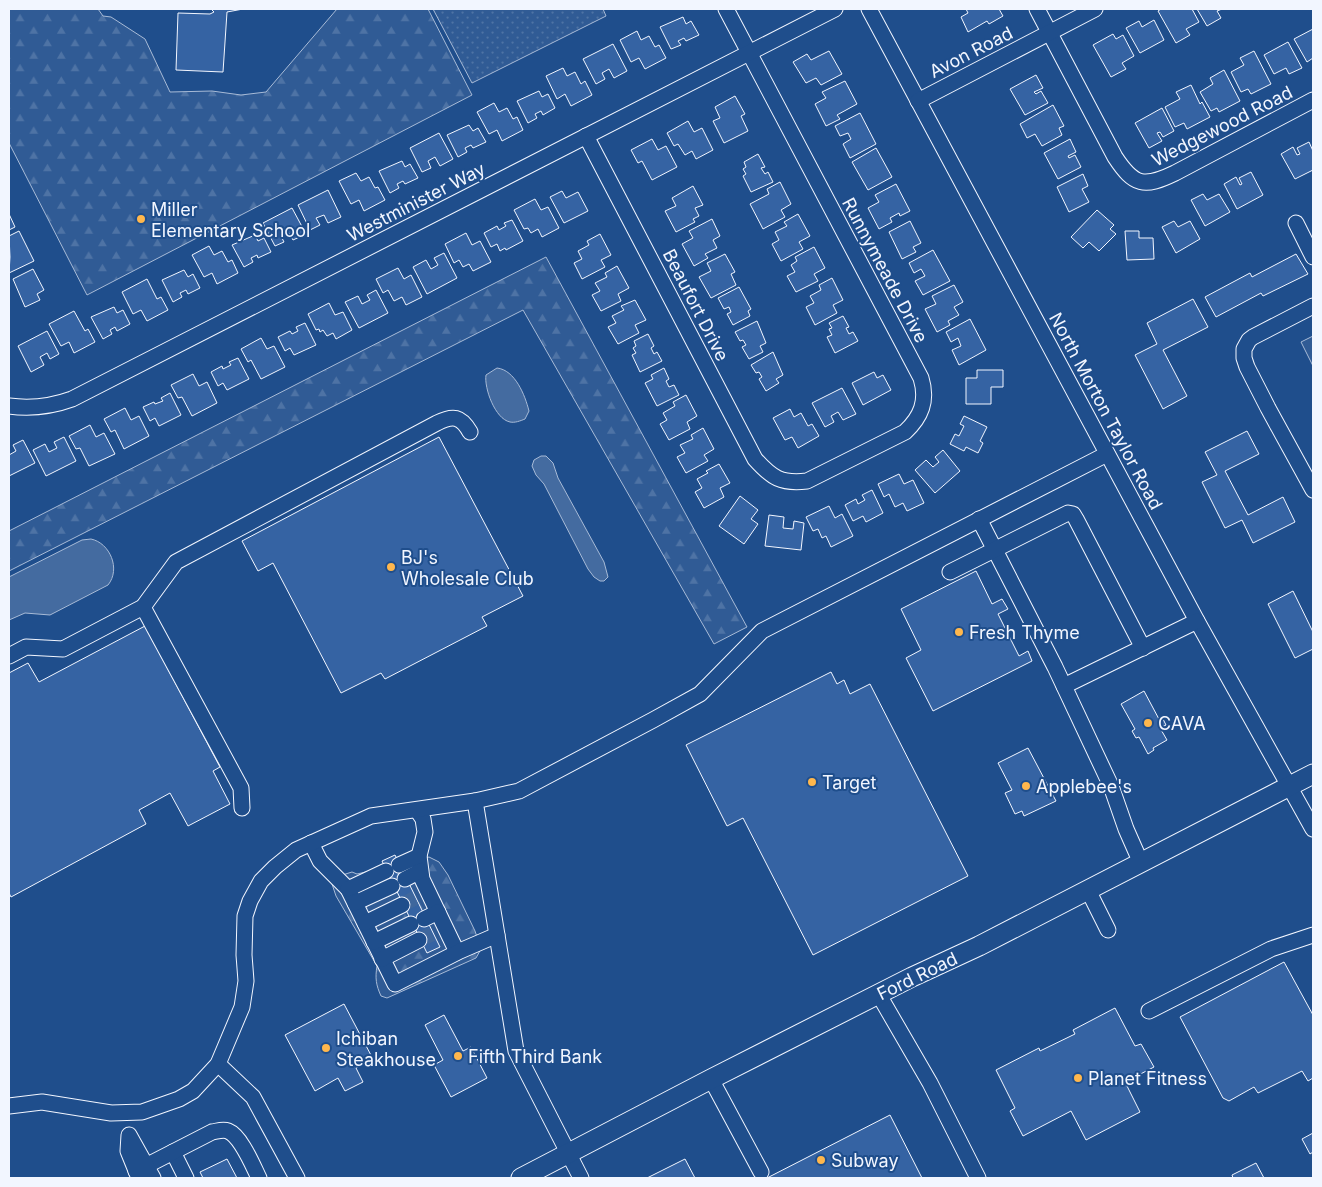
<svg xmlns="http://www.w3.org/2000/svg" width="1322" height="1187" font-family="Inter,sans-serif">
<style>
.grass{fill:url(#grass-dots);stroke:#a8bbd7}
.forest{fill:url(#forest-firs);stroke:#a8bbd7}
.garden{fill:#305b95;stroke:#a8bbd7}
.water{fill:#446ba0;stroke:#a8bbd7}
.building{fill:#3563a3;stroke:#f2f6ff}
.lines{fill:none;stroke-linecap:round;stroke-linejoin:round}
.minor-tunnel{stroke:#3f679d;stroke-width:15;stroke-dasharray:15 8;stroke-linecap:butt}
.minor-casing{stroke:#f2f6ff;stroke-width:17}
.major-casing{stroke:#f2f6ff;stroke-width:21}
.minor{stroke:#1f4e8c;stroke-width:15}
.major{stroke:#1f4e8c;stroke-width:19}
.poi-dot{fill:#ffb74d;stroke:#1f4e8c;stroke-width:2}
.labels{text-anchor:middle;dominant-baseline:central;stroke-width:4;stroke-linejoin:round;paint-order:stroke}
.street-label{font-size:18px;fill:#f2f6ff;stroke:#1f4e8c}
.poi-label{font-size:18px;fill:#f2f6ff;stroke:#1f4e8c;text-anchor:start}
</style>
<defs>
<pattern id="grass-dots" width="8" height="8" patternUnits="userSpaceOnUse" patternTransform="scale(1.25)"><rect width="8" height="8" fill="#305b95"/><path d="M2 2h.1M6 6h.1" fill="none" stroke="#4e73a5" stroke-width="1.8" stroke-linecap="round"/></pattern>
<pattern id="forest-firs" width="22" height="20" patternUnits="userSpaceOnUse" patternTransform="scale(1.25)"><rect width="22" height="20" fill="#305b95"/><path d="M5 1l3.5 6h-7zM16 11l3.5 6h-7z" fill="#4e73a5"/></pattern>
</defs>
<rect width="100%" height="100%" fill="#1f4e8c"/>
<polygon class="grass" points="433,9 603,9 606,16 472,83"/>
<g class="forest">
<polygon points="9,9 98,9 103,16 111,17 145,39 170,92 212,91 241,95 266,92 337,9 428,9 472,95 87,295 9,143"/>
<polygon points="546,257 747,627 714,644 523,310 9,571 9,531"/>
<path d="M 429,857 L 439,862 L 448,875 L 475,931 L 481,949 L 476,958 L 387,998 L 381,996 C 376,985 375,978 377,966 L 336,896 L 332,884 L 336,877 L 352,872 L 357,874 Z"/>
</g>
<polygon class="garden" points="1313,336 1313,366 1301,342"/>
<g class="water">
<path d="M 497,368 C 515,370 525,395 529,411 L 525,419 C 520,421 515,423 510,422 C 495,419 484,388 486,375 Z"/>
<polygon points="541,456 546,456 553,463 558,478 604,562 608,577 604,581 600,581 594,577 588,569 544,484 536,475 532,466 534,460"/>
<path d="M 91,539 C 110,543 121,569 108,585 L 50,615 L 25,613 L 9,620 L 9,577 L 82,540 Z"/>
</g>
<g class="building">
<polygon points="211,9 243,9 227,12 223,72 176,70 178,13 210,14 214,12"/>
<polygon points="966,9 999,9 1003,16 989,24 987,21 968,32 961,17 968,13"/>
<polygon points="1161,9 1192,9 1199,22 1186,29 1190,35 1176,43 1158,11"/>
<polygon points="1197,9 1222,9 1217,11 1221,18 1207,26"/>
<polygon points="683,17 686,24 691,21 699,35 686,41 684,38 678,41 681,45 671,49 660,27"/>
<polygon points="1154,20 1164,40 1140,53 1126,28 1139,21 1142,27"/>
<polygon points="1313,29 1313,58 1307,62 1294,39"/>
<polygon points="637,31 641,40 649,36 655,47 659,45 666,58 645,69 639,58 631,62 620,40"/>
<polygon points="1113,34 1116,39 1123,35 1134,56 1122,63 1126,69 1111,77 1093,45"/>
<polygon points="1288,42 1302,68 1289,74 1286,68 1274,74 1264,55"/>
<polygon points="613,44 627,71 614,78 609,69 602,73 605,79 596,84 583,59"/>
<polygon points="829,51 842,74 821,85 816,78 806,83 793,62 807,54 811,60"/>
<polygon points="1254,51 1271,84 1251,94 1248,89 1241,92 1231,72 1244,65 1240,58"/>
<polygon points="563,68 567,76 575,72 581,84 585,81 592,95 571,106 565,94 557,99 546,76"/>
<polygon points="1224,70 1240,101 1219,112 1217,108 1211,111 1200,92 1213,84 1210,78"/>
<polygon points="1036,75 1043,88 1034,92 1036,94 1041,91 1048,103 1025,115 1010,89"/>
<polygon points="845,81 857,104 837,115 840,119 826,126 815,104 826,98 822,92"/>
<polygon points="1191,85 1200,104 1202,102 1210,117 1187,129 1184,123 1175,127 1165,107 1180,99 1176,92"/>
<polygon points="539,91 542,97 548,94 555,108 543,115 541,111 535,114 537,118 528,123 517,101"/>
<polygon points="735,96 745,114 741,116 748,131 724,143 713,121 720,118 715,107"/>
<polygon points="494,103 499,112 507,108 513,119 517,117 523,130 502,141 497,130 489,134 477,112"/>
<polygon points="1053,105 1064,126 1059,128 1062,135 1042,146 1035,134 1027,138 1020,124"/>
<polygon points="1162,108 1174,131 1163,137 1160,132 1157,133 1162,141 1149,148 1135,123"/>
<polygon points="860,113 876,144 850,158 843,144 851,139 848,133 840,136 835,126"/>
<polygon points="688,121 694,132 702,128 713,150 696,159 692,151 685,155 678,144 674,146 667,133"/>
<polygon points="469,125 473,131 478,128 486,142 473,148 471,145 465,148 467,152 458,157 447,135"/>
<polygon points="439,133 453,159 440,166 435,157 428,161 431,168 422,172 410,148"/>
<polygon points="652,139 658,150 666,146 677,167 652,180 642,161 638,163 631,150"/>
<polygon points="1070,139 1076,152 1068,156 1069,158 1075,155 1081,167 1058,179 1044,153"/>
<polygon points="1309,142 1313,151 1313,170 1295,179 1281,154 1293,147 1297,155 1300,154 1297,148"/>
<polygon points="876,148 892,177 868,190 852,162"/>
<polygon points="758,154 765,167 761,168 765,174 768,172 773,182 751,192 743,176 746,174 743,169 746,167 744,162"/>
<polygon points="402,161 405,167 410,164 418,178 405,184 403,181 397,184 399,188 390,193 379,171"/>
<polygon points="1251,172 1263,195 1237,209 1224,184 1236,177 1240,185 1242,184 1239,178"/>
<polygon points="356,173 361,181 369,177 375,188 378,187 385,200 364,211 359,200 351,204 339,181"/>
<polygon points="1083,174 1088,186 1082,189 1089,202 1069,212 1057,187"/>
<polygon points="780,182 791,204 781,210 785,217 763,229 750,204 769,194 767,189"/>
<polygon points="896,184 910,211 900,216 899,213 890,218 892,222 879,229 868,208 879,202 875,195"/>
<polygon points="693,186 703,205 695,208 699,216 693,219 695,222 676,232 665,211 676,206 672,198"/>
<polygon points="328,190 341,217 328,223 324,215 316,218 320,225 310,230 298,205"/>
<polygon points="562,191 566,198 578,192 588,211 564,223 550,197"/>
<polygon points="1203,194 1207,200 1219,194 1230,212 1205,226 1191,200"/>
<polygon points="535,199 541,210 548,207 559,228 542,237 538,229 531,233 528,228 524,229 514,210"/>
<polygon points="292,208 306,234 293,240 289,233 281,236 284,242 275,246 263,223"/>
<polygon points="1097,210 1114,225 1110,229 1116,234 1099,251 1089,242 1083,248 1071,237"/>
<polygon points="9,214 15,227 9,230"/>
<polygon points="798,214 810,236 799,242 803,249 781,261 772,244 779,240 775,232 787,226 784,222"/>
<polygon points="712,219 720,236 713,240 717,248 705,254 708,258 694,266 682,244 693,238 689,231"/>
<polygon points="512,220 523,241 506,250 505,248 500,251 497,244 491,247 484,233 497,226 499,230 506,226 504,223"/>
<polygon points="910,221 921,243 913,247 916,252 902,259 889,232"/>
<polygon points="1174,221 1178,227 1190,221 1200,239 1176,253 1162,227"/>
<polygon points="19,231 34,261 9,273 10,257 9,236"/>
<polygon points="1125,231 1139,231 1139,238 1153,238 1154,259 1127,260"/>
<polygon points="466,233 472,245 480,241 491,262 473,271 469,264 463,267 459,260 454,263 445,244"/>
<polygon points="600,234 611,255 601,260 605,267 582,279 574,263 582,259 578,251 589,245 587,241"/>
<polygon points="255,235 258,241 264,238 271,252 258,258 257,255 251,258 253,262 244,267 232,245"/>
<polygon points="209,246 214,255 222,251 228,262 232,260 238,273 217,284 212,273 204,277 192,255"/>
<polygon points="814,247 825,268 814,274 818,281 796,292 787,276 795,272 791,265 797,261 795,257"/>
<polygon points="933,250 950,281 923,295 915,281 925,276 921,269 914,273 909,263"/>
<polygon points="444,253 457,278 427,294 413,267 426,260 431,269 438,265 434,258"/>
<polygon points="725,254 735,272 731,274 736,285 711,298 699,277 711,271 707,263"/>
<polygon points="1296,254 1308,274 1263,296 1261,293 1216,317 1205,297 1250,273 1252,277"/>
<polygon points="617,266 629,288 618,294 621,301 601,311 592,295 600,291 595,283 607,277 605,273"/>
<polygon points="398,268 404,279 411,275 422,297 406,305 402,297 394,301 388,290 383,293 376,279"/>
<polygon points="33,269 44,290 37,294 40,300 25,307 13,279"/>
<polygon points="184,270 188,277 193,274 200,288 188,294 186,290 180,293 182,297 173,302 162,280"/>
<polygon points="832,278 843,300 833,305 837,313 815,325 806,307 814,303 810,296 821,290 819,285"/>
<polygon points="147,279 157,299 161,297 168,310 147,321 141,310 133,314 122,292"/>
<polygon points="954,285 963,302 954,307 959,315 948,321 950,325 937,332 925,309 936,304 932,296"/>
<polygon points="739,287 751,309 748,311 750,316 733,325 727,314 731,312 729,307 724,309 718,298"/>
<polygon points="376,290 388,313 359,328 345,302 358,296 362,304 370,300 367,295"/>
<polygon points="1193,299 1208,327 1163,350 1187,396 1163,409 1135,355 1157,344 1147,323"/>
<polygon points="635,300 646,320 635,325 639,333 618,344 608,327 616,323 612,316 624,310 621,306"/>
<polygon points="329,303 335,315 343,312 352,330 336,339 333,333 327,336 323,330 320,332 319,329 316,330 308,314"/>
<polygon points="114,307 117,313 123,310 130,324 117,331 115,327 110,330 112,334 103,339 91,317"/>
<polygon points="74,311 85,331 88,329 95,342 74,353 69,342 61,346 49,324"/>
<polygon points="843,316 849,327 846,328 849,334 853,332 858,341 835,353 827,337 832,335 829,329 832,328 829,323"/>
<polygon points="970,319 986,350 959,365 952,350 961,346 958,338 951,342 946,332"/>
<polygon points="757,321 766,343 760,346 763,352 749,359 742,347 746,345 743,340 740,341 735,332"/>
<polygon points="305,323 316,345 294,355 290,348 285,351 278,337 290,331 292,334 298,331 296,327"/>
<polygon points="47,331 59,354 50,359 47,353 40,357 44,365 31,372 18,346"/>
<polygon points="648,334 654,346 651,348 654,354 657,352 662,361 640,372 632,355 636,353 633,348 636,346 634,341"/>
<polygon points="261,338 267,349 274,346 285,367 261,379 251,360 248,362 241,349"/>
<polygon points="773,352 783,375 776,379 779,383 766,391 759,379 762,377 759,372 756,373 751,365"/>
<polygon points="238,358 249,379 227,390 223,383 218,386 211,372 222,366 223,369 231,365 229,362"/>
<polygon points="664,368 669,379 666,381 669,387 674,385 679,395 657,406 645,383 653,379 651,375"/>
<polygon points="977,370 1003,370 1003,387 991,387 991,404 966,404 966,378 977,378"/>
<polygon points="874,372 877,378 883,375 891,390 863,405 852,383"/>
<polygon points="193,374 199,386 207,382 217,403 192,416 182,397 178,398 171,385"/>
<polygon points="842,388 856,414 843,420 838,412 831,416 834,422 825,427 812,403"/>
<polygon points="170,393 181,415 159,426 155,418 150,421 143,407 154,402 155,404 163,401 161,398"/>
<polygon points="686,395 697,416 687,422 690,429 669,440 660,424 667,420 663,413 675,406 673,402"/>
<polygon points="125,408 131,420 139,416 149,436 124,449 115,430 111,432 104,419"/>
<polygon points="790,409 794,417 801,413 808,426 812,424 819,436 798,448 792,437 785,440 773,418"/>
<polygon points="964,416 987,427 980,441 983,443 978,453 966,447 964,451 950,444 955,434 959,436 964,426 960,424"/>
<polygon points="90,425 96,437 104,433 115,454 89,466 80,448 76,449 69,436"/>
<polygon points="703,428 714,449 704,455 708,461 686,473 677,457 685,453 680,445 693,439 691,435"/>
<polygon points="1247,431 1259,454 1225,471 1248,515 1283,497 1295,522 1253,543 1242,520 1225,528 1202,482 1217,475 1205,452"/>
<polygon points="64,437 76,461 46,476 33,450 45,444 49,452 57,448 54,442"/>
<polygon points="439,437 523,596 482,617 487,626 385,679 381,673 341,693 273,563 258,571 242,541"/>
<polygon points="23,440 35,463 9,476 9,455 16,451 13,445"/>
<polygon points="943,450 960,471 935,493 915,470 926,460 933,467 939,462 935,457"/>
<polygon points="719,464 730,483 720,488 724,497 704,508 695,492 702,488 697,479 708,473 706,471"/>
<polygon points="899,474 904,484 913,480 924,503 907,511 903,503 895,507 889,494 884,497 878,484"/>
<polygon points="872,490 883,513 866,522 863,516 853,521 845,505 856,499 858,504 865,500 862,495"/>
<polygon points="740,496 758,510 751,519 758,524 744,544 719,526"/>
<polygon points="829,506 835,518 842,514 853,536 831,547 826,536 822,538 818,529 813,531 806,517"/>
<polygon points="769,515 784,517 783,528 793,529 794,521 804,523 801,550 765,546"/>
<polygon points="976,571 992,604 1002,599 1008,609 998,614 1019,656 1028,651 1032,661 933,711 906,658 921,650 901,609"/>
<polygon points="1293,591 1313,632 1313,649 1295,658 1268,604"/>
<polygon points="145,626 220,767 213,771 230,804 188,826 170,793 139,810 146,824 11,897 9,893 9,673 28,663 39,682"/>
<polygon points="831,672 837,684 844,680 850,694 870,684 968,876 813,955 743,818 727,826 686,745"/>
<polygon points="1144,691 1160,721 1163,719 1166,725 1160,728 1167,740 1153,748 1154,750 1148,754 1139,737 1136,738 1132,731 1135,729 1121,704"/>
<polygon points="1028,748 1056,801 1024,816 1022,811 1015,814 1005,793 1012,790 998,763"/>
<polygon points="395,855 440,947 427,953 382,861"/>
<polygon points="1284,962 1313,1015 1313,1078 1308,1081 1302,1071 1258,1093 1254,1087 1229,1101 1223,1098 1180,1017"/>
<polygon points="344,1004 373,1059 356,1068 363,1082 345,1091 338,1078 315,1091 285,1035"/>
<polygon points="1115,1008 1135,1046 1141,1044 1154,1067 1125,1082 1140,1112 1086,1140 1071,1111 1023,1136 1010,1111 1015,1108 996,1070 1039,1048 1040,1051 1075,1034 1073,1030"/>
<polygon points="444,1015 463,1051 471,1047 487,1078 451,1097 434,1065 443,1060 425,1025"/>
<polygon points="890,1115 922,1178 767,1178"/>
<polygon points="1313,1133 1313,1152 1310,1154 1302,1139"/>
<polygon points="227,1159 237,1178 203,1178 200,1172"/>
<polygon points="685,1159 695,1178 647,1178"/>
<polygon points="1256,1163 1264,1178 1233,1178 1232,1175"/>
</g>
<g class="lines">
<g class="minor-tunnel">
<polyline points="402,905 415,898"/>
<polyline points="419,940 432,934"/>
</g>
<defs>
<g id="minor">
<polyline points="869,9 1197,621 1313,829"/>
<path d="M 1037,9 L 1115,157 C 1134,186 1144,188 1175,173 L 1313,100"/>
<polyline points="918,101 1095,9"/>
<path d="M 586,136 L 755,459 C 772,478 781,484 807,481 L 905,432 C 921,417 928,401 921,378 L 726,9"/>
<polyline points="1296,223 1313,257"/>
<polyline points="1313,306 1253,337 1249,340 1244,349 1244,358 1247,367 1268,408 1313,490"/>
<path d="M 9,406 C 31,409 50,407 72,399 L 835,9"/>
<polyline points="979,519 1055,667 1111,786 1126,829 1141,863"/>
<polyline points="950,572 1068,513 1073,514 1076,519 1143,648"/>
<polyline points="143,607 241,788 242,808"/>
<path d="M 9,656 L 26,647 L 63,649 L 143,607 L 176,562 L 437,423 C 453,415 461,416 470,432"/>
<polyline points="1064,686 1197,621"/>
<polyline points="417,810 423,819 425,832 419,856 422,879 457,952"/>
<polyline points="311,843 320,861 348,889 395,984 460,951 497,935"/>
<polyline points="399,865 419,856"/>
<polyline points="405,879 420,871"/>
<polyline points="348,889 386,871"/>
<polyline points="1088,890 1108,930"/>
<polyline points="355,903 392,886"/>
<polyline points="424,919 438,912"/>
<polyline points="365,923 402,905"/>
<polyline points="374,942 411,924"/>
<polyline points="382,959 419,940"/>
<polyline points="879,995 930,1083 978,1178"/>
<polyline points="1149,1011 1271,949 1313,935"/>
<polyline points="218,1064 253,1097 297,1178"/>
<polyline points="711,1079 761,1172"/>
<polyline points="9,1106 42,1102 111,1113 142,1112 179,1099 193,1091 218,1064 242,1007 246,981 244,955 245,916 250,901 261,881 275,867 296,850 371,816 475,801"/>
<polyline points="173,1152 186,1178"/>
<path d="M 136,1171 L 212,1132 C 218,1131 223,1129 228,1131 C 241,1136 253,1166 259,1178"/>
<polyline points="139,1178 128,1151 129,1135 153,1178"/>
<polyline points="581,1178 516,1051 475,801 519,791 653,720 700,694 762,631 1107,454"/>
</g>
<polyline id="major" points="521,1178 711,1079 912,977 979,946 1313,774"/>
</defs>
<use href="#minor" class="minor-casing"/>
<use href="#major" class="major-casing"/>
<use href="#minor" class="minor"/>
<use href="#major" class="major"/>
</g>
<g class="poi-dot">
<circle cx="141" cy="219" r="5"/>
<circle cx="391" cy="567" r="5"/>
<circle cx="959" cy="632" r="5"/>
<circle cx="1148" cy="723" r="5"/>
<circle cx="812" cy="782" r="5"/>
<circle cx="1026" cy="786" r="5"/>
<circle cx="326" cy="1048" r="5"/>
<circle cx="458" cy="1056" r="5"/>
<circle cx="1078" cy="1078" r="5"/>
<circle cx="821" cy="1160" r="5"/>
</g>
<g class="labels">
<g class="street-label">
<text transform="translate(971 52) rotate(-27)">Avon Road</text>
<text transform="translate(1222 126) rotate(-27)">Wedgewood Road</text>
<text transform="translate(416 202) rotate(-27)">Westminister Way</text>
<text transform="translate(885 270) rotate(62)">Runnymeade Drive</text>
<text transform="translate(696 305) rotate(63)">Beaufort Drive</text>
<text transform="translate(1106 411) rotate(62)">North Morton Taylor Road</text>
<text transform="translate(917 976) rotate(-26)">Ford Road</text>
</g>
<g class="poi-label">
<text x="151" y="209">Miller<tspan x="151" dy="21">Elementary School</tspan></text>
<text x="401" y="557">BJ's<tspan x="401" dy="21">Wholesale Club</tspan></text>
<text x="969" y="632">Fresh Thyme</text>
<text x="1158" y="723">CAVA</text>
<text x="822" y="782">Target</text>
<text x="1036" y="786">Applebee's</text>
<text x="336" y="1038">Ichiban<tspan x="336" dy="21">Steakhouse</tspan></text>
<text x="468" y="1056">Fifth Third Bank</text>
<text x="1088" y="1078">Planet Fitness</text>
<text x="831" y="1160">Subway</text>
</g>
</g>
<rect width="1322" height="1187" fill="none" stroke="#f2f6ff" stroke-width="20"/>
</svg>
